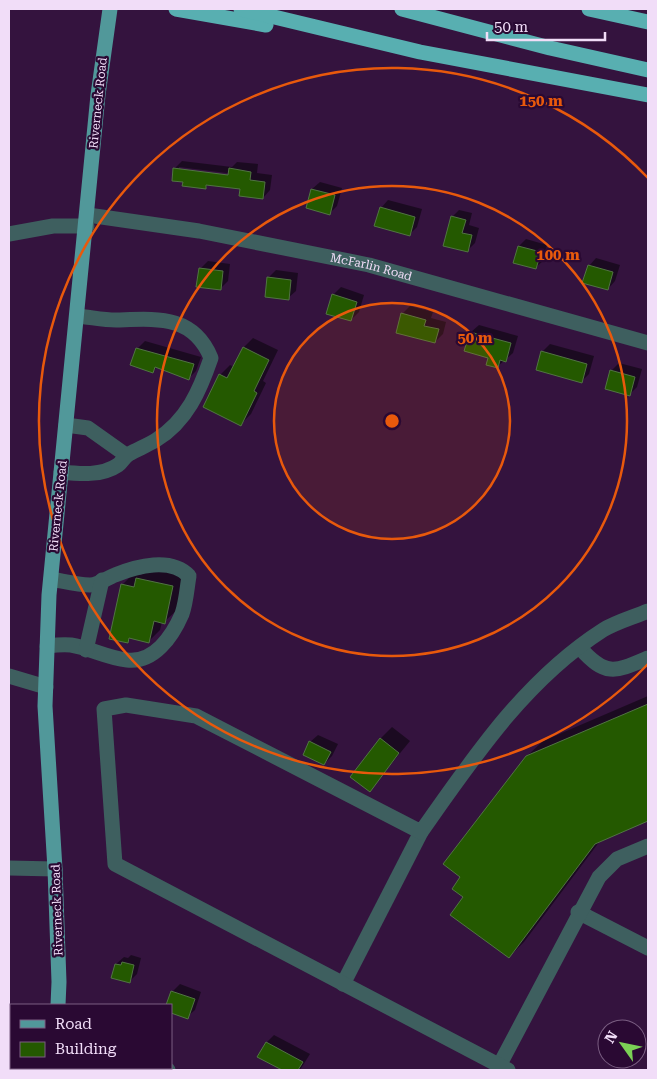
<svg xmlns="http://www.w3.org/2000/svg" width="657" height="1079" font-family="'Roboto Serif',serif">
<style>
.shadow{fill:#0007;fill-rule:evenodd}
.building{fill:#245900;stroke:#517443}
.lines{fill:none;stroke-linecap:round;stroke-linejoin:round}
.minor{stroke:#3e5f5f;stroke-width:15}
.major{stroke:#51989a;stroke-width:15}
.highway{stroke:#58afb1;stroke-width:15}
.ring{fill:none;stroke:#e8590c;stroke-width:2.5}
.labels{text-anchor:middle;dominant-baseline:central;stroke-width:4.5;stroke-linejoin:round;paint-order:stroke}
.street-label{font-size:12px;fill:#f1ddf8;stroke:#2a0933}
.centre{fill:#e8590c;stroke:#2a0933;stroke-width:2.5}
.ring-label{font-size:15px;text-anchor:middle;font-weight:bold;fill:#e8590c;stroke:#2a0933;stroke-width:4.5;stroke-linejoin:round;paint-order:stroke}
</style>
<rect width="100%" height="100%" fill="#34133e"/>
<g class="shadow">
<path d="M 182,161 L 232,167 L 237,162 L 258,164 L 257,173 L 272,175 L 270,190 L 263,198 L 241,188 L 209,184 L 205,188 L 184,181 L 175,168 ZM 179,167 L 234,174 L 234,177 L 179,170 Z"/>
<polygon points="320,182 342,188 337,206 330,213 307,207 312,189"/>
<polygon points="388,200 422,209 417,227 410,234 381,208"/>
<polygon points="459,210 472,213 469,225 479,228 475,243 467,251 452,217"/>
<polygon points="526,239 547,245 543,261 535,268 519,246"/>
<polygon points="596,258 620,265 615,281 608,289 589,266"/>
<polygon points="208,261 230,264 228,281 220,289 200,269"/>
<polygon points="276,270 298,273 296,291 288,298 268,278"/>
<polygon points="341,287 364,295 359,312 351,320 333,295"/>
<polygon points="410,306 433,312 431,318 446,322 443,334 435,342 402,314"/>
<polygon points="479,325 518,336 513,353 497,367 471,332"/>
<polygon points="253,338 278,350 263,381 266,383 251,414 241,424 220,375 230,365 234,367 244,347"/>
<polygon points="145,341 201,357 196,371 189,378 157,367 152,372 137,349"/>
<polygon points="550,344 594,356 589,374 582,381 542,352"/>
<polygon points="619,363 642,369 637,387 630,394 611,371"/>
<polygon points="149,567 184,575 176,611 164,622 162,622 160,630 149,641 132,637 128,641 122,585 133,574 141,575"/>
<polygon points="648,696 648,820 600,841 524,942 509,957 465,897 462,877 527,756 543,741"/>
<polygon points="392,727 410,741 370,790 380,739"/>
<polygon points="318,735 338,744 332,756 324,764 310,742"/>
<polygon points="131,955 141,958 137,974 129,982 116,964 124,957 128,958"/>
<polygon points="180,984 201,992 195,1010 187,1017 171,1005 167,1005 172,992"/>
<rect x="9" y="1021" width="2" height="31"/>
<polygon points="274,1035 310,1054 300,1070 285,1070 259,1056 267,1042"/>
</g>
<g class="building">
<polygon points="173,168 228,175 229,168 251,172 250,180 265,182 263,199 239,196 240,189 206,185 206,189 182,186 183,182 172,181"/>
<polygon points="311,189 335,195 330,215 306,208"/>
<polygon points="380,207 415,217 410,236 374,226"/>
<polygon points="451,216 466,220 462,233 472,235 468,252 443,246"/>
<polygon points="518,246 541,252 536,269 513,263"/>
<polygon points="588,265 613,272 608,290 582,283"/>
<polygon points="199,268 223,271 221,290 196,287"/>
<polygon points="267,277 291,280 289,300 265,297"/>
<polygon points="332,294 357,302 351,321 326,314"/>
<polygon points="401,313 426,320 424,326 439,329 435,343 396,333"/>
<polygon points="470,332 511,343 506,362 500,360 498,368 486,365 488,358 464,351"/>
<polygon points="243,347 269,360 254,391 257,393 241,426 203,407 219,374 227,378"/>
<polygon points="136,348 194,364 189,380 155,367 153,373 130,365"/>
<polygon points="541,351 587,364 582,383 536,370"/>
<polygon points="610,370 635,377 630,396 605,389"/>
<polygon points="136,578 173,586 165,624 154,621 149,643 129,638 128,643 109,639 121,584 134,587"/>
<polygon points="648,704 648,821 595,844 509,958 450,915 463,897 452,889 460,877 443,864 526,756"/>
<polygon points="380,738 399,753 370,792 350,777"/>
<polygon points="309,741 331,752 324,765 303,755"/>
<polygon points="122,962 134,965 130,983 111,978 115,964 121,965"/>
<polygon points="171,991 195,999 188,1019 171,1013 171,1005 166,1005"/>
<polygon points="266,1042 303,1062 298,1070 282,1070 257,1057"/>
</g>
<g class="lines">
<g class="minor">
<path id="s1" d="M 88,215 L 199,231 L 369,265 L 648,343"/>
<polyline points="9,234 53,226 87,226"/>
<polyline points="66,425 88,428 126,455"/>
<path d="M 61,472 C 80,474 102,476 118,465 C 122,462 124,457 129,454 C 138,449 148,445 156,440 C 187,421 200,390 211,358 C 193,314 155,319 116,320 C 103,320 90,317 77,316"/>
<path d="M 47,646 C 55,645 63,644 71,645 C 90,648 107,658 127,660 C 154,663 172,637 182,614 C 186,603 187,588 189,576 C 171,557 137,566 115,575 C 107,578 98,585 90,585 C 77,585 63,581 51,579"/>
<path d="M 580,648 C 606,677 615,672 648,658"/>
<polyline points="86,650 102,580"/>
<polyline points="9,676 46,687"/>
<polyline points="9,868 55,869"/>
<polyline points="578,912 648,948"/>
<polyline points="343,984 421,832"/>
<polyline points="499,1066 599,877 617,859 648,846"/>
<polyline points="163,1068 168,1070"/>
<path d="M 508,1070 L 115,864 L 104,709 L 126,705 L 196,716 L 421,832 C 473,758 525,680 603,630 C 616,622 634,617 648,611"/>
</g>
<g class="major">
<polyline points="58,1005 59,982 55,869 45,706 49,595 98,95 110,9"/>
<polyline points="53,1070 53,1068"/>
</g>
<g class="highway">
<polyline points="176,9 266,25"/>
<polyline points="241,9 420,52 648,95"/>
<polyline points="402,9 550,48 648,70"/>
<polyline points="589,9 648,22"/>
</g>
</g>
<circle cx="392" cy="421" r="118" fill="#e8590c" fill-opacity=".12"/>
<g class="ring">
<circle cx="392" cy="421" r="118"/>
<circle cx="392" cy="421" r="235"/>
<path d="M648 664A353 353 0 1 1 648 178"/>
</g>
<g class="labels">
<g class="street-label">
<text transform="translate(98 103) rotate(-84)">Riverneck Road</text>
<text stroke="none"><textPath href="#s1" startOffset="288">McFarlin Road</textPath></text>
<text transform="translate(58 506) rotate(-84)">Riverneck Road</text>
<text transform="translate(57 910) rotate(-92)">Riverneck Road</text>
</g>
</g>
<circle cx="392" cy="421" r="8" class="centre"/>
<g class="ring-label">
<text x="541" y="106">150 m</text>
<text x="558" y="260">100 m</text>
<text x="475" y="343">50 m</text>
</g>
<rect width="657" height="1079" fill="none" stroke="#f1ddf8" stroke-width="20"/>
<rect x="10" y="1004" width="162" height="65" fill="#2a0933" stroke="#7a5e82"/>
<rect x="20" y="1020" width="25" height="8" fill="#51989a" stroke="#7a5e82"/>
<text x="55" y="1029" font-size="15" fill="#f1ddf8">Road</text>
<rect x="20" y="1042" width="25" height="15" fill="#245900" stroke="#7a5e82"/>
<text x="55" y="1054" font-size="15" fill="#f1ddf8">Building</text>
<g transform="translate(622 1044) rotate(303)"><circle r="24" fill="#2a0933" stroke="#7a5e82"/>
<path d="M0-4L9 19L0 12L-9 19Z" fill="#7bd155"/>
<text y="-8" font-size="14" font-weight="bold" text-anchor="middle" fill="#f1ddf8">N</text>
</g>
<path d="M487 32v8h118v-8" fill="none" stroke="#f1ddf8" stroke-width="2.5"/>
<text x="494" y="32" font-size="15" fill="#f1ddf8" stroke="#2a0933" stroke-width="4" paint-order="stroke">50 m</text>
</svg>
